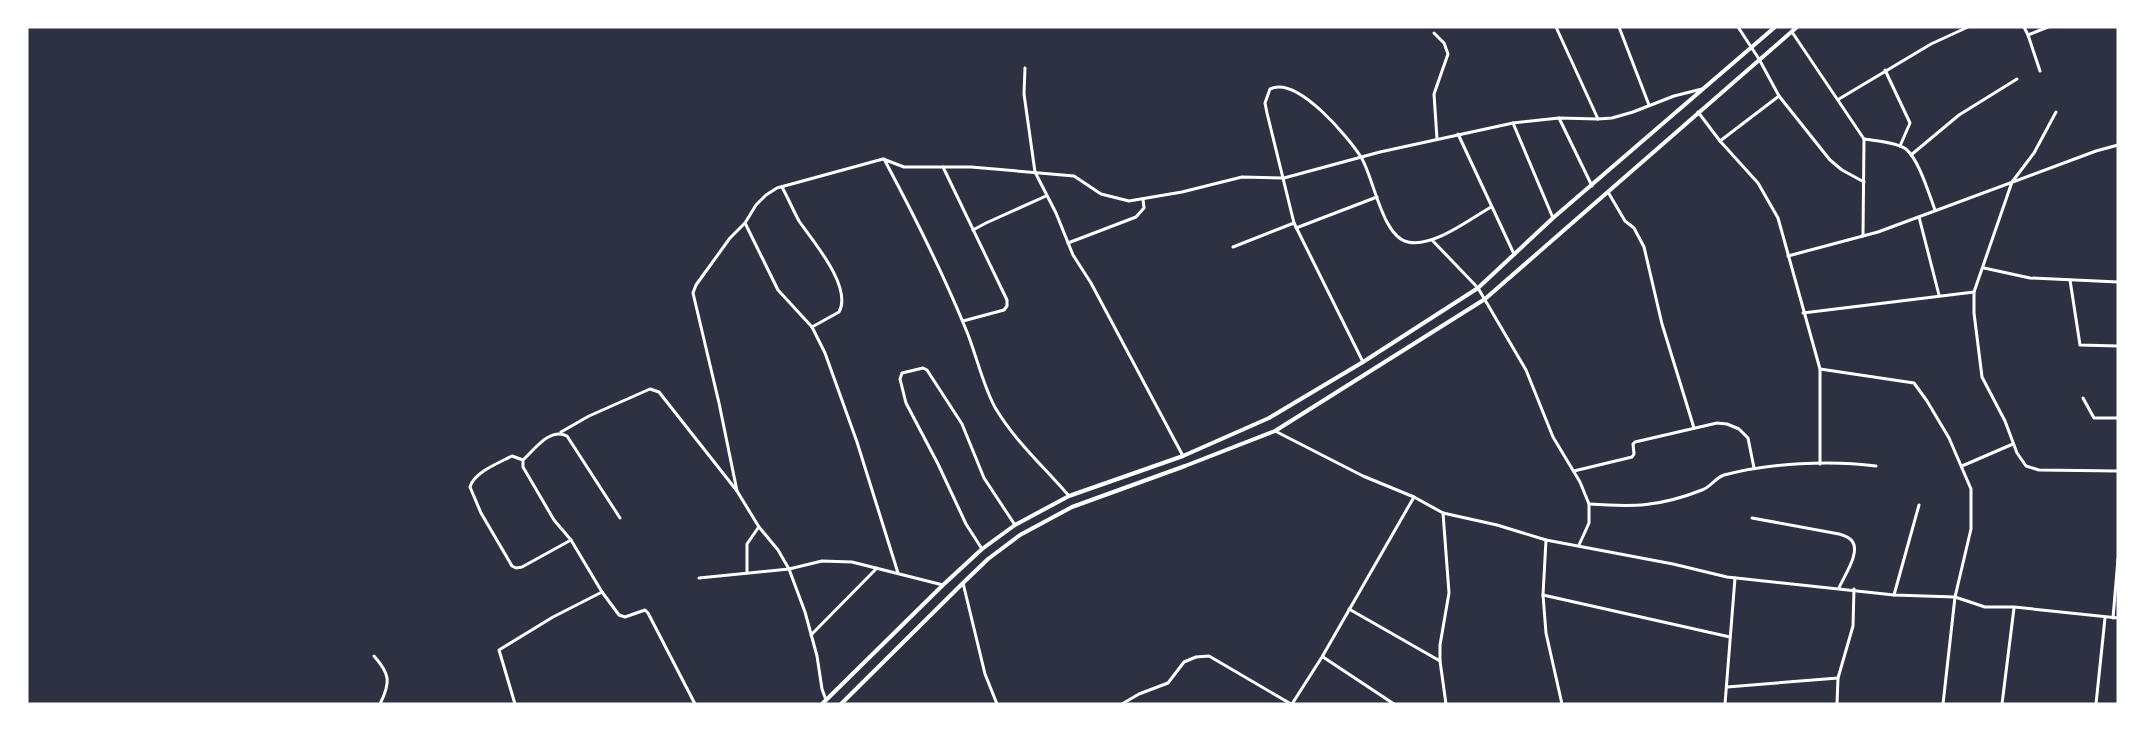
<svg xmlns="http://www.w3.org/2000/svg" width="2145" height="731" font-family="'Space Grotesk',sans-serif">
<style>
.lines{fill:none;stroke-linecap:round;stroke-linejoin:round}
.minor{stroke:#fff;stroke-width:3}
.tertiary{stroke:#fff;stroke-width:4}
</style>
<rect width="100%" height="100%" fill="#2d3142"/>
<g class="lines">
<g class="minor">
<polyline points="1556,27 1598,119"/>
<polyline points="1619,27 1649,105"/>
<polyline points="1738,27 1759,59 1779,96 1830,160 1842,170 1864,182"/>
<polyline points="2024,27 2028,35 2040,71"/>
<polyline points="1792,32 1864,139 1863,236"/>
<polyline points="1434,33 1444,43 1448,54 1434,94 1437,139"/>
<polyline points="2028,35 2048,27"/>
<polyline points="1025,68 1024,94 1035,172 1056,213 1073,255 1091,283 1183,456"/>
<polyline points="1885,70 1910,123 1900,146"/>
<polyline points="1839,99 1931,44 1968,27"/>
<polyline points="1698,112 1720,141 1758,183 1778,218 1820,369 1820,464"/>
<polyline points="2056,112 2034,153 2012,182 1974,292 1974,313 1982,377 2005,421 2017,453 2026,466 2039,470 2118,471"/>
<polyline points="1559,118 1592,186"/>
<polyline points="1513,123 1553,218"/>
<polyline points="1458,134 1514,254"/>
<path d="M 1864,139 C 1876,141 1896,142 1906,149 C 1919,160 1929,194 1935,210"/>
<polyline points="1720,141 1779,96"/>
<polyline points="1911,155 1959,115 2017,79"/>
<path d="M 884,159 C 914,215 943,273 967,332 C 976,354 984,389 996,409 C 1015,441 1045,468 1069,496"/>
<polyline points="943,167 1007,300 1007,306 1004,310 963,321"/>
<path d="M 782,187 C 788,198 793,210 799,221 C 812,240 853,287 839,312 L 812,327"/>
<polyline points="1608,192 1625,221 1634,228 1644,247 1662,324 1694,428"/>
<polyline points="1919,217 1939,295"/>
<polyline points="745,223 778,290 812,327 825,353 857,442 898,573"/>
<polyline points="1296,228 1377,197"/>
<polyline points="973,230 986,223 1046,196"/>
<polyline points="1432,240 1478,288 1526,370 1553,437 1580,482 1589,504 1589,523 1579,545"/>
<polyline points="1068,243 1136,217 1144,208 1143,199"/>
<polyline points="1233,247 1294,223"/>
<polyline points="1788,256 1878,232 2096,151 2118,145"/>
<polyline points="1984,268 2030,278 2118,282"/>
<polyline points="2070,280 2080,345 2118,346"/>
<polyline points="1803,313 1974,292"/>
<path d="M 1363,362 L 1294,223 L 1267,113 L 1265,103 L 1270,89 C 1297,75 1348,137 1361,157 C 1374,178 1382,237 1408,242 C 1433,248 1470,219 1491,207"/>
<polyline points="1820,369 1914,383 1927,401 1949,438 1971,489 1971,529 1955,597 1943,704"/>
<polyline points="2083,398 2094,418 2118,418"/>
<polyline points="1275,431 1363,476 1414,497 1443,513 1497,525 1546,540 1673,564 1727,577 1894,595 1955,597 1985,607 2014,607 2118,618"/>
<polyline points="561,432 589,416 650,389 659,392 737,491 759,527 778,550 789,569 805,612 817,656 822,689 826,700"/>
<path d="M 523,460 L 512,456 C 499,463 474,472 470,487 L 481,513 L 512,566 L 516,568 L 522,567 L 571,540"/>
<polyline points="1962,466 2013,444"/>
<polyline points="1574,471 1632,457 1634,454 1633,444 1635,442 1717,423 1727,424 1739,429 1748,438 1754,468"/>
<polyline points="737,491 719,403 693,293 696,285 730,238 745,223 756,205 766,195 777,188 883,159 904,167 971,167 1074,176 1101,194 1129,201 1182,192 1242,177 1284,178 1380,152 1513,123 1559,118 1598,119 1612,118 1633,112 1674,96 1702,89"/>
<path d="M 1589,504 C 1633,507 1659,507 1702,490 C 1711,487 1715,478 1724,475 C 1770,463 1830,460 1876,466"/>
<polyline points="1443,513 1449,593 1440,645 1440,661 1446,704"/>
<path d="M 620,518 L 567,436 C 550,427 535,449 523,460 L 523,467 L 554,520 L 571,540 L 602,592 L 619,615 L 625,617 L 645,610 L 648,613 L 695,704"/>
<path d="M 1752,518 L 1839,534 C 1843,535 1849,537 1852,541 C 1861,552 1844,576 1839,588"/>
<polyline points="1546,540 1543,595 1546,633 1562,704"/>
<polyline points="982,549 966,524 938,464 906,403 900,379 902,373 923,368 927,370 962,424 984,478 1015,525"/>
<polyline points="747,573 747,544 758,528"/>
<polyline points="699,578 789,569 822,561 852,562 943,585"/>
<polyline points="963,583 985,674 997,704"/>
<polyline points="1543,595 1730,637"/>
<polyline points="1894,595 1919,505"/>
<polyline points="1349,609 1440,661"/>
<polyline points="2113,618 2118,559"/>
<polyline points="811,635 877,568"/>
<path d="M 374,656 C 390,674 391,682 380,704"/>
<polyline points="1323,657 1394,704"/>
<polyline points="1727,687 1838,678"/>
<polyline points="515,704 499,650 553,617 602,592"/>
<polyline points="1122,704 1139,694 1168,683 1184,662 1196,657 1209,656 1291,704"/>
<polyline points="1292,704 1322,657 1414,497"/>
<polyline points="1725,704 1735,578"/>
<polyline points="1837,704 1838,678 1853,626 1854,589"/>
<polyline points="2002,704 2014,608"/>
<polyline points="2096,704 2105,618"/>
</g>
<g class="tertiary">
<polyline points="822,704 943,585 982,549 1015,525 1069,496 1183,456 1269,418 1363,362 1478,288 1553,218 1775,27"/>
<polyline points="841,704 963,583 988,559 1020,535 1072,507 1185,466 1275,431 1485,299 1797,27"/>
</g>
</g>
<rect width="2145" height="731" fill="none" stroke="#ffffff" stroke-width="57"/>
</svg>
